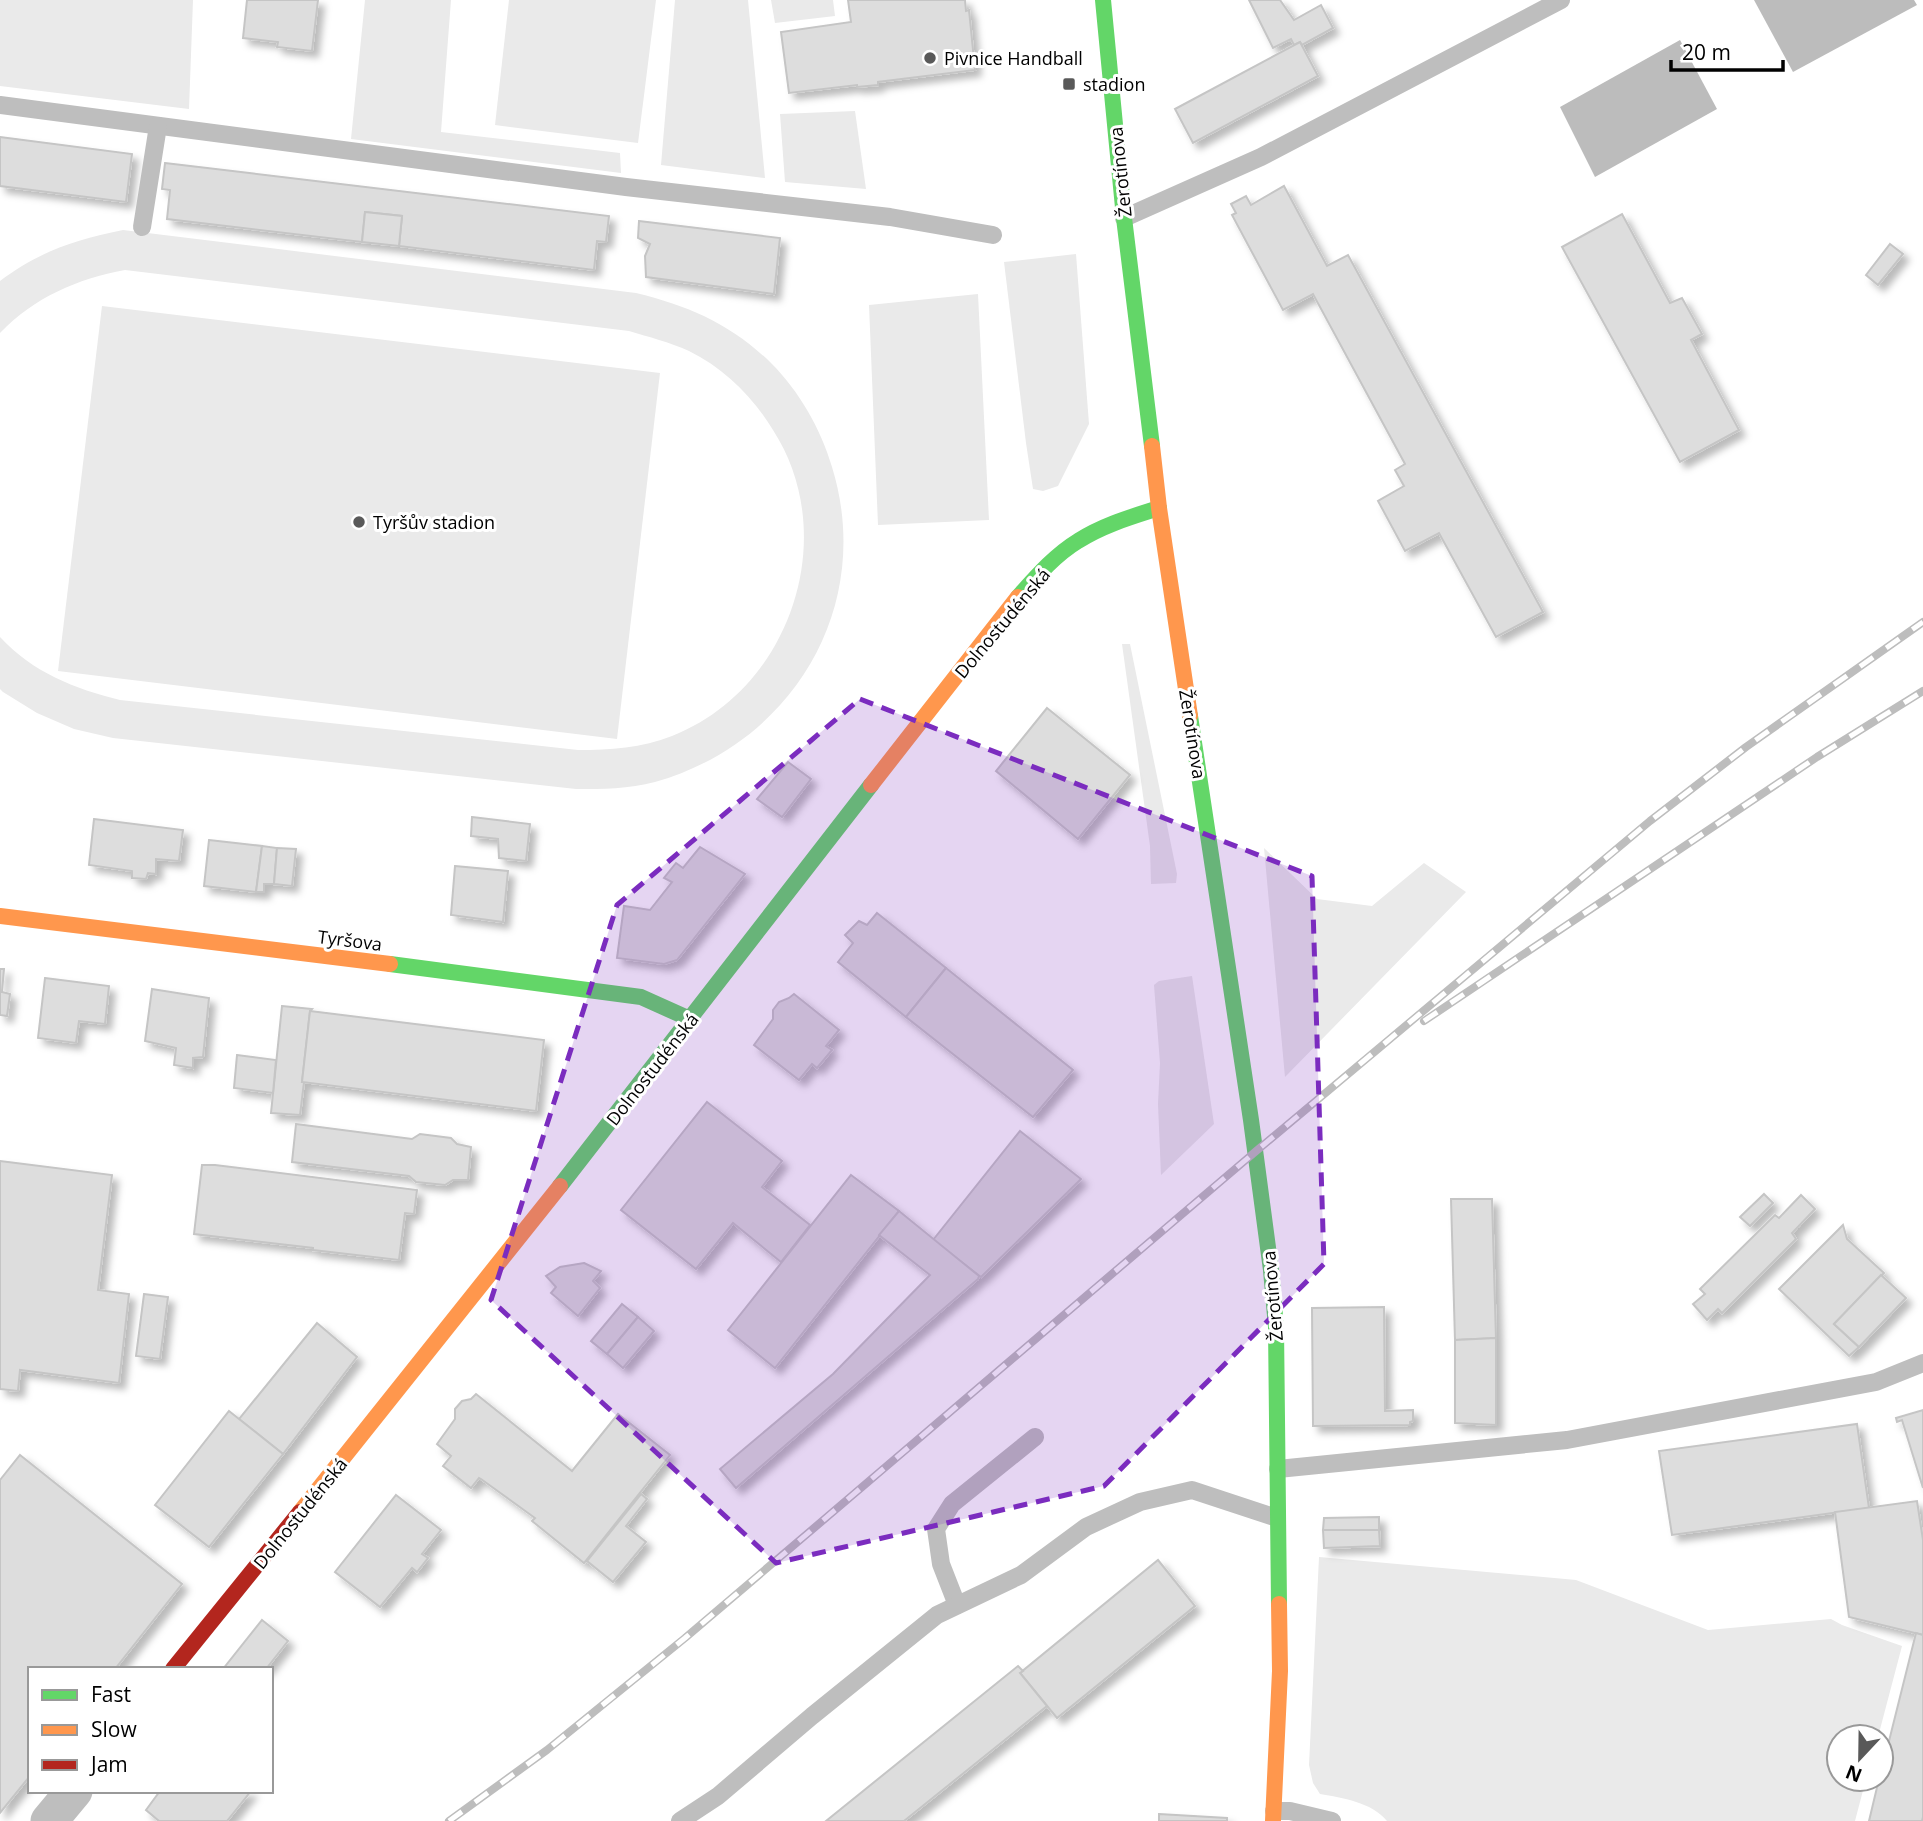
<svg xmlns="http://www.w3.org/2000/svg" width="1923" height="1821" font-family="'Open Sans',sans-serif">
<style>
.green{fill:#eaeaea}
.water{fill:#bcbcbc}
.building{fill:#ddd;stroke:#c5c5c5;stroke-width:2;filter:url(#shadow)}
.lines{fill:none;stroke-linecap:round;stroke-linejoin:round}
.lane{stroke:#bebebe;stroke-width:18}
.street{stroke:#bebebe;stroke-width:37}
.fast{stroke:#63d668;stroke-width:16}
.slow{stroke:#ff974d;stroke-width:16}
.jam{stroke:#b3261e;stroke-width:16}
.rail-casing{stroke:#bdbdbd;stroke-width:8}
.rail{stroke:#fff;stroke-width:5;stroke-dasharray:16;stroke-linecap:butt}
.marked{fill:#7b2cbf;fill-opacity:0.2;stroke:#7b2cbf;stroke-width:5;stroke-dasharray:14 9;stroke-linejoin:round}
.poi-dot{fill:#595959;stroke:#fff;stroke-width:2.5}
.labels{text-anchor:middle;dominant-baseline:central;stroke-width:6;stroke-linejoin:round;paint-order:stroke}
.poi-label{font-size:18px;fill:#000;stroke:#fff;text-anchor:start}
.street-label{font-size:18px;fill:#000;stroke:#fff}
</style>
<defs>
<filter id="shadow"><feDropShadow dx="6" dy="6" stdDeviation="3.5" flood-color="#0004"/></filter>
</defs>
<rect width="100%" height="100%" fill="#fff"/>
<g class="green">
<polygon points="0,0 193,0 189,109 0,86"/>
<polygon points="365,0 451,0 441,132 620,153 621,173 351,139"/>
<polygon points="509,0 656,0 638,143 495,125"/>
<polygon points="675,0 748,0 765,178 661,165"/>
<polygon points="771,0 833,0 835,16 775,23"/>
<polygon points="855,111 866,189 785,182 780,114"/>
<path d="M 123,230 L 636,293 C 689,306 731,324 771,363 C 799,391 821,429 832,467 C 875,606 793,743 655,782 C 629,789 602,789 576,789 L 113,738 L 74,729 L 37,713 L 3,692 L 0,689 L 0,637 C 32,672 75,689 120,700 L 578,750 C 610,750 642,748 672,736 C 790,690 842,537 773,430 C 753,397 724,368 689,351 C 669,342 649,337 629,331 L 125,270 C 77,279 35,297 0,333 L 0,281 C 40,251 75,240 123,230 Z"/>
<polygon points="1076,254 1089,424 1058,486 1043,491 1033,489 1026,443 1004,262"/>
<polygon points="978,294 989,520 878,525 869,305"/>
<polygon points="102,306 660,373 617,739 58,671"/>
<polygon points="1122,644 1130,644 1177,874 1176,883 1151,884 1150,846"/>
<polygon points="1264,848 1317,899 1372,906 1424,863 1466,892 1285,1077"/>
<polygon points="1192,976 1214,1124 1161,1175 1158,1104 1160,1063 1154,985 1159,981"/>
<path d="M 1319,1557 L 1576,1580 L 1708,1630 L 1831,1619 L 1842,1625 L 1902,1646 L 1878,1737 L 1839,1737 L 1839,1779 L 1866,1779 L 1855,1821 L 1387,1821 C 1371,1802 1343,1798 1320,1794 L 1313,1783 L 1309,1765 Z"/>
</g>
<g class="water">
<polygon points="1754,0 1914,0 1917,5 1793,72"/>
<polygon points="1680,40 1717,109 1595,177 1560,107"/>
</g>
<g class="building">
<polygon points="247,0 318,0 312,51 277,47 278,42 243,38"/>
<polygon points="848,0 965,0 966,11 969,10 975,70 878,82 878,85 857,87 857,85 789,93 781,32 851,22"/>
<polygon points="1249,0 1280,0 1294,20 1321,5 1333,28 1302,45 1300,42 1294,45 1291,39 1273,48"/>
<polygon points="1300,42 1318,76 1193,143 1175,109"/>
<polygon points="0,137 132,154 126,202 0,186"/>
<polygon points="165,163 609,216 606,242 597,241 594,270 399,246 402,216 365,212 362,242 167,219 170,190 162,189"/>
<polygon points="1284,186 1327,266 1348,255 1543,612 1496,637 1439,533 1405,551 1378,501 1404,486 1395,470 1405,464 1313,294 1283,310 1232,215 1236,213 1231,204 1246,196 1251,205"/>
<polygon points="365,212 402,216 399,246 362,242"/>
<polygon points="1622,214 1670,303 1682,298 1702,334 1691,340 1739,430 1680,462 1562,247"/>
<polygon points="639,221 780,238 774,294 646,277 645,256 650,244 638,238"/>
<polygon points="1890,244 1903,254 1878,285 1866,275"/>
<polygon points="1047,708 1130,775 1078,839 996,771"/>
<polygon points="788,762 811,779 782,817 757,799"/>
<polygon points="472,817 530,824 526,861 499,858 498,839 471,836"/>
<polygon points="94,819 183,830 179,861 156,859 156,874 148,873 146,879 132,878 132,871 89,865"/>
<polygon points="209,840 262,846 256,892 204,886"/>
<polygon points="262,846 277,848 274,884 264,884 264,892 256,892"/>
<polygon points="700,847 745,874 677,960 664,964 617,958 624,906 650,910 672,882 664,878 676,863 683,868"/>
<polygon points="277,848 296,849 292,886 274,884"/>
<polygon points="455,866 508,871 503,922 451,915"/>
<polygon points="877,913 946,968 906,1017 838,962 853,943 845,935 859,921 867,925"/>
<polygon points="946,968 1073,1070 1033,1117 906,1017"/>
<polygon points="0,969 4,969 2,992 10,994 7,1016 0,1015"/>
<polygon points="45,978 109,986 105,1024 79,1021 76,1043 38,1038"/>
<polygon points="152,989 209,998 203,1057 193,1058 193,1068 174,1065 176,1048 145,1041"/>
<polygon points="794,994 839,1030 826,1046 832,1050 817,1068 812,1064 799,1080 754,1045 773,1019 773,1010 779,1002 789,998"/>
<polygon points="282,1006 312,1009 310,1011 302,1082 304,1082 300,1115 271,1113"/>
<polygon points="310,1011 544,1040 536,1111 302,1082"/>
<polygon points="237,1055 276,1060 273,1093 234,1088"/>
<polygon points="707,1102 782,1161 762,1187 810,1225 781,1262 733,1223 696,1269 621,1210"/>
<polygon points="296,1124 412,1139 420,1134 451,1138 457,1144 471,1147 468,1180 453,1180 445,1185 416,1182 409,1176 292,1162"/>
<polygon points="1020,1131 1081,1179 981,1277 933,1240"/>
<polygon points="0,1161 112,1175 98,1290 129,1294 119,1383 20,1370 18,1391 0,1389"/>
<polygon points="202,1165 215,1165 417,1190 414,1214 405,1213 399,1260 313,1250 313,1248 194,1234"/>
<polygon points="851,1175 899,1211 775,1368 728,1330"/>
<polygon points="1764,1194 1773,1203 1750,1226 1740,1217"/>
<polygon points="1801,1195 1815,1209 1792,1233 1796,1239 1722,1313 1718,1309 1707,1320 1693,1304 1705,1294 1700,1289 1775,1215 1779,1218"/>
<polygon points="1451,1199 1492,1199 1496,1338 1455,1340"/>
<polygon points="899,1211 979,1276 978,1279 736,1488 720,1469 833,1374 930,1275 879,1235"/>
<polygon points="1843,1225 1847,1239 1884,1273 1834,1324 1859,1347 1849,1356 1779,1289"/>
<polygon points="584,1263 601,1271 593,1281 600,1288 578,1316 551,1293 556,1287 546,1276 560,1267"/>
<polygon points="1881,1275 1906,1298 1859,1347 1834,1324"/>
<polygon points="144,1294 168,1297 160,1359 136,1356"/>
<polygon points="622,1304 638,1317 607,1354 591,1341"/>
<polygon points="1384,1307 1385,1411 1413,1410 1413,1421 1410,1422 1410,1425 1313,1426 1312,1308"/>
<polygon points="638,1317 654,1331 623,1368 607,1354"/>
<polygon points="317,1323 357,1357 283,1454 239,1419"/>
<polygon points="1496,1338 1496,1425 1455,1423 1455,1340"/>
<polygon points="476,1394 572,1471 618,1414 670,1455 584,1563 532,1521 535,1518 481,1479 479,1478 471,1488 443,1466 451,1456 437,1444 455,1419 455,1409 462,1401 471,1399"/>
<polygon points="1923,1410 1923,1488 1902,1420 1897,1422 1896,1418"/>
<polygon points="229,1411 283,1454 209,1547 155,1505"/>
<polygon points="1857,1424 1869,1508 1672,1535 1659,1451"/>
<polygon points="20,1455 182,1584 115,1669 30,1669 30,1776 0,1813 0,1480"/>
<polygon points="641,1494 647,1499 626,1526 646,1542 613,1582 587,1561"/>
<polygon points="396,1495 441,1530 422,1554 428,1558 417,1572 412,1568 380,1607 335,1572"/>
<polygon points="1917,1501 1923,1540 1923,1635 1849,1617 1835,1512"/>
<polygon points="1379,1517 1379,1530 1323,1530 1324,1518"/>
<polygon points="1323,1530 1379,1530 1380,1546 1324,1548"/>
<polygon points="1158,1560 1195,1606 1057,1718 1020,1673"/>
<polygon points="262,1620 288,1641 266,1669 223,1669"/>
<polygon points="1916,1633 1923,1635 1923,1817 1922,1821 1869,1821 1879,1779 1881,1779 1881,1773"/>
<polygon points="1018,1666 1023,1671 1020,1673 1047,1706 904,1821 826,1821"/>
<polygon points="160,1791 251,1791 227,1821 159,1821 146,1810"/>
<polygon points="1159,1814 1227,1818 1227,1821 1159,1821"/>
</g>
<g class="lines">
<g class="lane">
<polyline points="0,105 626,187 890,217 993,235"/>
<polyline points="1124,218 1261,157 1561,0"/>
<polyline points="142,227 158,126"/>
<polyline points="1278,1469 1567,1440 1876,1382 1923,1363"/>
<polyline points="957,1605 941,1564 936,1529 952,1504 1035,1437"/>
<polyline points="1274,1811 1290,1811 1332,1821"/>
<polyline points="680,1821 718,1796 812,1716 937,1615 1021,1575 1086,1527 1140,1502 1192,1490 1277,1518"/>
</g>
<polyline class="street" points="49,1821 74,1791"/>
<g class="fast">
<polyline points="1103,0 1124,218 1152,446"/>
<path d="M 1018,597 C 1036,577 1055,555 1078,541 C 1103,525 1131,517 1159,508"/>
<polyline points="1190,716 1251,1120 1271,1270 1276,1327 1279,1604"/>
<polyline points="390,964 641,997 690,1019"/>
<polyline points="560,1186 871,785"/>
</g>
<g class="slow">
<polyline points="1152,446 1159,508 1190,716"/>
<polyline points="871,785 1018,597"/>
<polyline points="0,916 390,964"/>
<polyline points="300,1512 560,1186"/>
<polyline points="1273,1821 1280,1671 1279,1604"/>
</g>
<polyline class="jam" points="173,1669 300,1512"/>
<defs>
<g id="rail">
<polyline points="1424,1021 1817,757 1923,691"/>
<polyline points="449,1821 547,1750 685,1638 1255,1152 1650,821 1746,747 1923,622"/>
</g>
</defs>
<use href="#rail" class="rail-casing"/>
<use href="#rail" class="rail"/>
</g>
<path class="marked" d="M 860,699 L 1312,876 L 1324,1264 L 1104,1486 L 776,1563 L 491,1300 L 617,905 Z"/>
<g class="poi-dot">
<circle cx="930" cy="58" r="7"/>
<rect x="1062" y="77" width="14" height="14" rx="3.5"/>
<circle cx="359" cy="522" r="7"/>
</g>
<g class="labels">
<g class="poi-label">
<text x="944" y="58">Pivnice Handball</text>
<text x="1083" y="84">stadion</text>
<text x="373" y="522">Tyršův stadion</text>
</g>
<g class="street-label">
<text transform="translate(1120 172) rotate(-96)">Žerotínova</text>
<text transform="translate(1002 623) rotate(-50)">Dolnostudénská</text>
<text transform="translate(1193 734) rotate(81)">Žerotínova</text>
<text transform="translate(350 940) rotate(7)">Tyršova</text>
<text transform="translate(652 1069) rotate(-52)">Dolnostudénská</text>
<text transform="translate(1272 1296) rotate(-95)">Žerotínova</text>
<text transform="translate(300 1513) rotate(-51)">Dolnostudénská</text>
</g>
</g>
<rect x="28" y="1667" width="245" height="126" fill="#ffffff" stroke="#999999" stroke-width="2"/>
<rect x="42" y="1690" width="35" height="10" fill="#63d668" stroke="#999999" stroke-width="2"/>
<text x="91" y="1702" font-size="21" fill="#000000">Fast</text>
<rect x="42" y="1725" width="35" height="10" fill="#ff974d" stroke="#999999" stroke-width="2"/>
<text x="91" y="1737" font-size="21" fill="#000000">Slow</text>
<rect x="42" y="1760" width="35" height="10" fill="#b3261e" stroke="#999999" stroke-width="2"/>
<text x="91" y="1772" font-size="21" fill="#000000">Jam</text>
<g transform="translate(1860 1758) rotate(202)"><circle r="33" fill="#ffffff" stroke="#999999" stroke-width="2"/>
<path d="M0-5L12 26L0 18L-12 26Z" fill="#595959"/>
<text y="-10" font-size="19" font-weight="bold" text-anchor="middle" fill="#000000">N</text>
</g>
<path d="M1671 60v10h112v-10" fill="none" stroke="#000000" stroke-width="3.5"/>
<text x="1682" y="60" font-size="21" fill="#000000" stroke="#ffffff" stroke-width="5" paint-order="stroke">20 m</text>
</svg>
